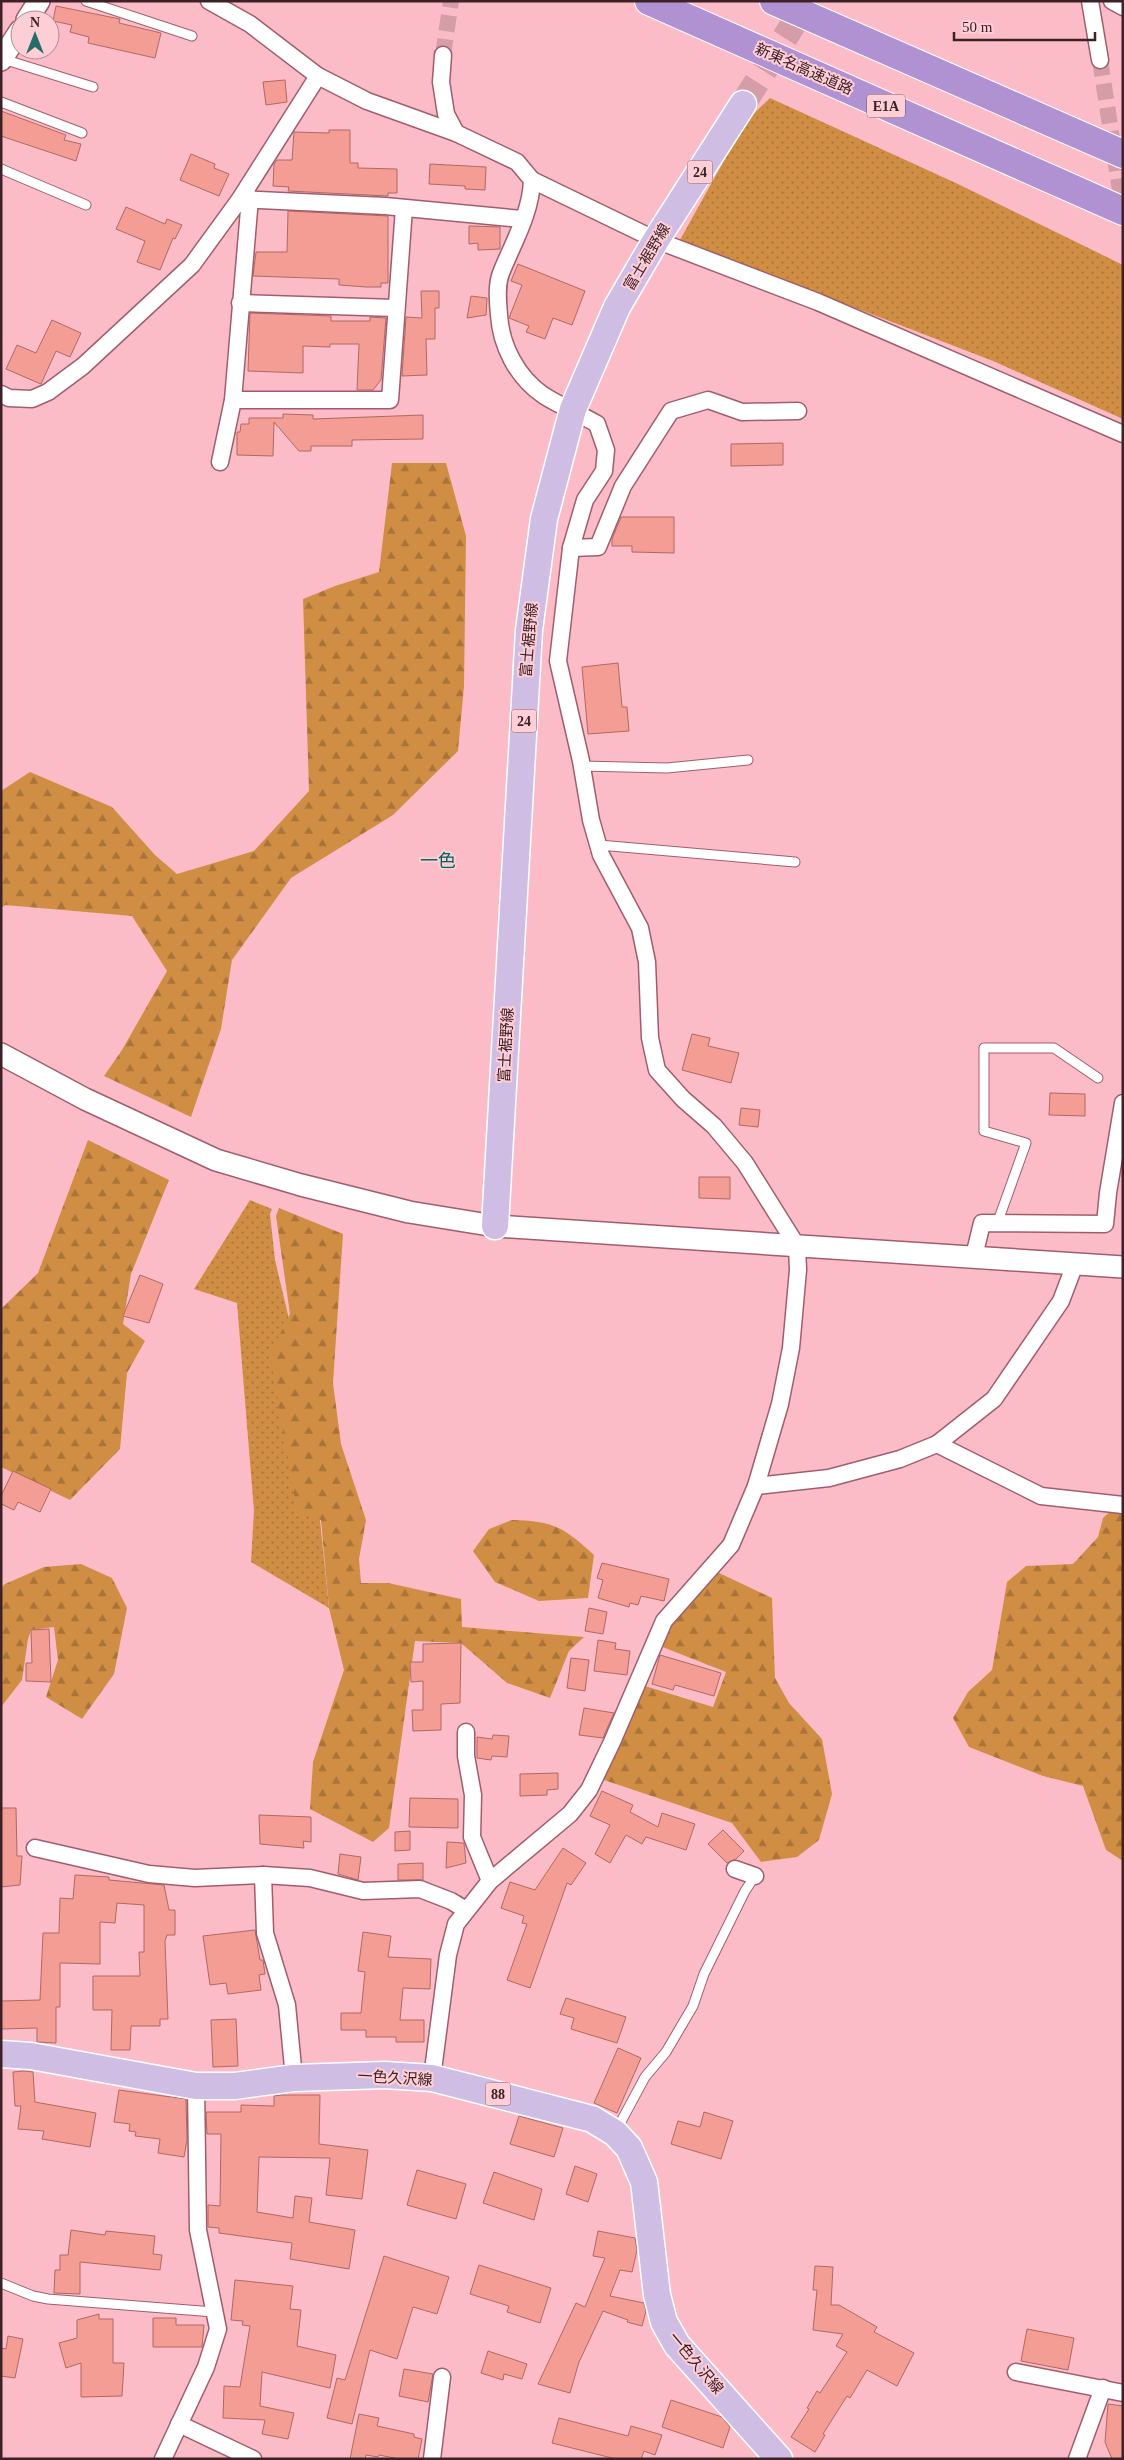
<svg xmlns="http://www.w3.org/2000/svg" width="1124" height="2460" font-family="'Times New Roman','Noto Sans JP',serif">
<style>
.grass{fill:url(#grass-dots)}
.forest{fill:url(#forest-firs)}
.building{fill:#f39d94;stroke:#b06962}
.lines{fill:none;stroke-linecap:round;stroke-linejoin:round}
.minor-tunnel{stroke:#d59da7;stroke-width:16;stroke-dasharray:16 8;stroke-linecap:butt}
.primary-tunnel{stroke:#d59da7;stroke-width:26;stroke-dasharray:26 13;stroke-linecap:butt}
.service-casing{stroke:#a25d6c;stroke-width:11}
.minor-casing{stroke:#a25d6c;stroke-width:19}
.tertiary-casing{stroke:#a25d6c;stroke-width:24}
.primary-casing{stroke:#fff;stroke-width:29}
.motorway-casing{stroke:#fff;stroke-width:30}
.service{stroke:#fff;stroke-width:9}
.minor{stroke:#fff;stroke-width:16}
.tertiary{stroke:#fff;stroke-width:21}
.primary{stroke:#d0bde3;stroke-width:26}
.motorway{stroke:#b091d1;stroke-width:28}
.labels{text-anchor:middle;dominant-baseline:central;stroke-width:4;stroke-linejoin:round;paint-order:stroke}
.shield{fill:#feced6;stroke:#78555c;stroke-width:1}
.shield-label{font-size:14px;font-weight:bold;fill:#3e2127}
.street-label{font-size:15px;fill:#3e2127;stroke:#feced6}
.quarter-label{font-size:18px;fill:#00655e;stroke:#feced6}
</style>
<defs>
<pattern id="grass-dots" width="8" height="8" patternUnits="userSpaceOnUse" patternTransform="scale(1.25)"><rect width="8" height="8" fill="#d08e44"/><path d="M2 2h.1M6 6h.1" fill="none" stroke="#aa7439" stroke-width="1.8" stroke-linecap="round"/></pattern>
<pattern id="forest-firs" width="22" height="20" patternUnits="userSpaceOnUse" patternTransform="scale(1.25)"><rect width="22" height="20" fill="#d08e44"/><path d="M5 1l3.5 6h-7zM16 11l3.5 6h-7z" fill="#aa7439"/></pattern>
</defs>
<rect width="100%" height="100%" fill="#fbbcc7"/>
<g class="grass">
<polygon points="770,98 958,184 1123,265 1123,419 993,361 680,240 746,121"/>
<polygon points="250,1200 272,1209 270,1214 275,1260 289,1319 320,1520 329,1608 251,1562 254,1511 237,1303 194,1289"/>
</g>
<g class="forest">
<polygon points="392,463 446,463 466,536 464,686 458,751 393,815 291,878 232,960 221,1029 191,1117 104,1076 122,1050 167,971 132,916 5,905 1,908 1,791 30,772 112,807 155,855 177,874 254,851 309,791 303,599 335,586 379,572"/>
<polygon points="88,1140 169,1180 131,1274 123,1324 145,1341 127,1373 120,1449 70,1500 1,1467 1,1309 38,1273"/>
<polygon points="279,1208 343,1234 333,1383 341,1444 366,1520 359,1559 361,1583 388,1583 461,1599 462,1627 584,1637 569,1651 550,1698 507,1683 461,1643 415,1641 389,1828 373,1842 310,1809 313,1762 344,1670 329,1608 321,1520 297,1512 270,1354 290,1314 276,1216"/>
<polygon points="1117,1505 1123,1507 1123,1861 1106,1850 1083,1786 1043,1776 969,1747 953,1718 968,1692 992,1670 1007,1582 1026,1566 1073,1564 1098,1537 1103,1518"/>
<path d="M 512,1520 C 554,1521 563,1527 594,1555 L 588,1598 L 539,1601 L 495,1582 L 473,1551 L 489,1529 Z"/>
<polygon points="81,1564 112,1578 127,1608 114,1674 82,1719 46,1697 58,1660 54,1627 31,1630 28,1639 22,1680 1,1707 1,1588 5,1584 44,1567"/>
<polygon points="715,1571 772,1598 775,1678 789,1703 822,1739 832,1794 819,1840 797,1857 761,1862 732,1823 601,1779 645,1686 713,1707 726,1672 655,1644"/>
</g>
<g class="building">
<polygon points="56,6 120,19 119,23 161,33 155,58 88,43 89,37 70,32 72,25 53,21"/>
<polygon points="285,80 287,102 266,105 263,82"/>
<polygon points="1,111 66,135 64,140 81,144 76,161 1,136"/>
<polygon points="329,130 350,130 350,163 358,163 358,168 397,169 397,193 388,193 388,196 288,191 289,187 273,186 274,164 277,160 292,160 294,132 329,133"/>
<polygon points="191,154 215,164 214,168 229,174 219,196 180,180"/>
<polygon points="430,164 486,167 485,190 465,189 465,186 429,184"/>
<polygon points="126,207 165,224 167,219 182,225 175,239 173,238 160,270 137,262 145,241 116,229"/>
<polygon points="288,211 388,216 388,283 381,283 381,287 366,287 339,285 339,279 253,276 256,252 287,252"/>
<polygon points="469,226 500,227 500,249 478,250 478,243 469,244"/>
<polygon points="518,264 585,291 572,325 553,318 545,339 526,332 529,326 509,318 522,285 511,281"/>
<polygon points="421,291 439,291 439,308 435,308 435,339 426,339 427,375 402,376 406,317 422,318"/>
<polygon points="471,296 487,298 486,315 467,318"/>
<polygon points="250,313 331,316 331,321 370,321 370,317 386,318 381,380 373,390 357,390 359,344 330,344 330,347 303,346 303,373 248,371"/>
<polygon points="52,320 81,333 70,357 56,351 41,384 6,369 17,345 36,353"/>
<polygon points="283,414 313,415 313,419 423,415 423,439 352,440 352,446 311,446 311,451 299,451 274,422 273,456 237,455 237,432 240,432 241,424 249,424 249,418 283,418"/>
<polygon points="783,443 783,465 731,466 731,444"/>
<polygon points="621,517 674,517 674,553 632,552 632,546 612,546 612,539"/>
<polygon points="618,663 622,707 627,707 629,731 588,734 582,667"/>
<polygon points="692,1034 710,1038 708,1046 739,1053 731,1083 682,1070"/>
<polygon points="1050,1093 1085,1094 1085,1116 1049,1115"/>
<polygon points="741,1108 760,1110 758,1127 739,1125"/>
<polygon points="699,1177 730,1177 730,1199 699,1198"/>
<polygon points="140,1275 163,1284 149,1323 123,1316"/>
<polygon points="13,1471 51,1489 40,1512 18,1502 14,1510 1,1504 1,1496"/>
<polygon points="602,1563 669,1579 664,1601 641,1596 638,1605 630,1603 629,1607 598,1598 603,1580 597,1578"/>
<polygon points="589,1608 607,1612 603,1634 585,1631"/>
<polygon points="49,1629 51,1682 26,1681 26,1663 32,1663 31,1630"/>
<polygon points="598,1640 616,1643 615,1649 630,1651 627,1675 594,1671"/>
<polygon points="461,1643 460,1703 441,1704 441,1730 413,1731 412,1710 423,1710 423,1681 411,1682 410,1662 423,1662 423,1644"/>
<polygon points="660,1655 721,1673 714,1696 675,1685 673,1690 652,1684"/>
<polygon points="571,1658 589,1660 585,1691 567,1688"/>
<polygon points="584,1708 614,1713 603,1738 579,1735"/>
<polygon points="493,1735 509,1736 507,1757 492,1756 491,1760 477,1758 477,1737 492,1739"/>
<polygon points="558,1773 558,1789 547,1790 547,1795 520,1796 520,1774"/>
<polygon points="602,1791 633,1805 630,1812 658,1827 662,1813 695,1824 686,1850 646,1837 642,1844 626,1835 610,1863 595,1854 610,1825 590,1816"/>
<polygon points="410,1798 458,1799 458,1828 409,1827"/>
<polygon points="1,1808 16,1808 17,1856 22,1856 20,1885 1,1887"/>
<polygon points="259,1815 311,1817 311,1842 303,1841 304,1848 260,1844"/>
<polygon points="723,1830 744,1851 736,1859 727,1863 708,1844"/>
<polygon points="410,1831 410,1850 395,1851 395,1832"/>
<polygon points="447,1842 464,1843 466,1863 446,1868"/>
<polygon points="563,1848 586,1863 571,1885 567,1883 530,1988 507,1980 527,1924 522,1923 524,1916 501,1908 510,1882 535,1890"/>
<polygon points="340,1854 361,1857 358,1880 338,1874"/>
<polygon points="423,1863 423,1880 398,1880 398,1864"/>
<polygon points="75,1875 109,1877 109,1880 164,1885 169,1910 175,1910 175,1935 167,1935 165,1941 168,2019 160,2019 160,2026 131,2026 130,2050 111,2050 112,2010 93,2010 93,1976 140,1976 139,1952 144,1952 144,1905 117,1903 115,1923 100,1922 100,1964 60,1963 60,2007 56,2007 56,2043 37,2042 37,2028 1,2029 1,2001 40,2000 43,1933 59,1933 60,1898 73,1899"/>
<polygon points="255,1930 260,1960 263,1960 265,1974 259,1975 261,1990 228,1994 226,1983 210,1985 203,1936"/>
<polygon points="363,1932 391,1936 388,1957 431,1959 430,1989 403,1988 400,2020 424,2020 424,2042 396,2042 396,2037 366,2037 366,2030 341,2030 341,2013 361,2013 365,1972 358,1971"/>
<polygon points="566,1998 626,2017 617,2043 571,2029 574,2018 560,2014"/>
<polygon points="236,2019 238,2066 213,2067 211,2020"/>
<polygon points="618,2048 641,2058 617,2113 594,2103"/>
<polygon points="24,2071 33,2072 35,2102 96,2113 90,2147 42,2139 44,2131 18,2129 21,2106 15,2106 13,2072"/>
<polygon points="119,2090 186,2099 187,2140 184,2157 158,2153 160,2139 135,2136 136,2132 129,2131 130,2124 114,2122"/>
<polygon points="282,2095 320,2095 319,2144 368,2150 362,2199 326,2195 330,2158 259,2157 257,2212 293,2218 295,2196 312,2198 309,2222 355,2230 349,2269 290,2259 292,2243 219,2233 219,2228 208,2227 208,2205 220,2206 221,2134 207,2134 206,2112 241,2112 241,2105 274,2106 274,2096"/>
<polygon points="704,2112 733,2121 721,2159 671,2144 678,2121 700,2127"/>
<polygon points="519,2116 563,2128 554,2157 510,2144"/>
<polygon points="575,2166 597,2174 588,2202 566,2194"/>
<polygon points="417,2170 466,2184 456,2219 407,2205"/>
<polygon points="494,2172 542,2189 534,2220 483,2203"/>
<polygon points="71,2230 105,2235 106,2231 155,2236 153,2254 162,2255 160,2270 80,2262 80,2294 54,2293 55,2270 60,2270 60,2255 68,2255"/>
<polygon points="598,2231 635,2238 637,2250 632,2272 620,2270 610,2296 644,2303 646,2311 642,2326 627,2322 628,2320 603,2311 579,2362 570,2393 538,2384 576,2303 585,2307 605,2258 593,2256"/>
<polygon points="384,2256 449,2277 437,2314 413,2307 397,2359 370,2350 352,2424 327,2418 337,2378 345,2380"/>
<polygon points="479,2265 551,2288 540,2323 507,2312 509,2306 470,2294"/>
<polygon points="815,2266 833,2267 831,2305 839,2305 877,2327 874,2332 914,2353 897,2386 867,2370 850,2398 847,2396 823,2434 825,2435 815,2452 791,2437 809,2409 807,2408 817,2391 820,2393 847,2352 836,2346 843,2334 813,2330 817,2290 813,2290"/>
<polygon points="235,2280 293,2286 290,2309 301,2310 297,2346 336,2355 330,2388 262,2372 260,2406 294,2413 288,2439 262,2434 265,2420 223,2418 224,2386 240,2387 250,2326 242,2325 243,2321 231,2320"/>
<polygon points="99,2314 99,2319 113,2319 113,2363 124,2363 122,2396 81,2397 81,2363 66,2368 59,2343 77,2338 77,2320"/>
<polygon points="153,2318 176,2318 176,2325 204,2325 202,2347 153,2347"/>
<polygon points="1027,2329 1074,2338 1068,2370 1021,2361"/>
<polygon points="8,2336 23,2339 15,2378 1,2376 1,2348 6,2349"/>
<polygon points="488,2351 527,2364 522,2379 504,2374 503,2380 481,2373"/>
<polygon points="404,2369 433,2374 428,2402 399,2396"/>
<polygon points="671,2400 722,2417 730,2427 723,2448 662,2427"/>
<polygon points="1108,2404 1123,2406 1123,2459 1112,2459 1105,2442"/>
<polygon points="359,2414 379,2418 377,2426 414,2434 414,2437 422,2439 418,2459 399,2459 379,2455 378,2457 366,2455 365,2459 350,2459"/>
<polygon points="559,2418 628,2436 631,2426 662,2435 655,2455 644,2451 641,2459 616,2459 552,2443"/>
</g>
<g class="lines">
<g class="minor-tunnel">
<polyline points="443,55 451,1"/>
<polyline points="1100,60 1123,210"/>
</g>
<polyline class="primary-tunnel" points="743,104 808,1"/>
<defs>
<g id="service">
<polyline points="86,1 192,36"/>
<polyline points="3,59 93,87"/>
<polyline points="1,102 82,133"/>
<polyline points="1,169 86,205"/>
<polyline points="581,766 667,768 748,760"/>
<polyline points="599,845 795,862"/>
<polyline points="997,1224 1026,1143 984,1131 984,1048 1054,1048 1098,1078"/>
<polyline points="616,2131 645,2077 666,2052 693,2006 704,1974 745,1891 755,1876"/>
<polyline points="1,2283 33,2296 48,2299 214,2312"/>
</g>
<g id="minor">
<polyline points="209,1 250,24 318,76 367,101 456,133"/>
<polyline points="1090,1 1100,60"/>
<polyline points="1112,1 1123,7"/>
<polyline points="532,180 656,240 818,302 1123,434"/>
<polyline points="240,199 385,206 522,219"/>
<polyline points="240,303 395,308"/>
<polyline points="1,394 9,398 32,399 48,392 83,366 192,265 240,199 318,76"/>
<polyline points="233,400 390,400 404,208"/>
<polyline points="220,462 233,400 250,198"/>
<polyline points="571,548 598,547 623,486 671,411 708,400 742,412 798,411"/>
<polyline points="974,1256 982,1223 1105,1224 1108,1193 1123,1103"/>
<polyline points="937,1444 994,1399 1061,1301 1075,1264"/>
<polyline points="756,1486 829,1478 900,1459 937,1444 1041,1496 1123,1505"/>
<polyline points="466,1732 466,1756 473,1795 472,1837 490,1881"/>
<polyline points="35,1848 149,1874 195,1878 263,1875 310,1878 363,1891 420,1889 451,1901 466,1910"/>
<polyline points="735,1869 755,1876"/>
<polyline points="263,1875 265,1933 287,2005 294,2078"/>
<path d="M 432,2078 L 448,1955 L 456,1924 L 490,1881 L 570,1814 L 589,1790 L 612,1742 L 664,1621 L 731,1545 L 756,1486 L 780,1404 L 791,1348 L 798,1270 L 797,1246 L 745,1163 L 714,1126 L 683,1099 L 657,1070 L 650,1038 L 647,962 L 640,928 L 601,855 L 591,820 L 581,761 L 558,661 L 571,548 L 585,500 L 604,471 L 606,450 L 597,424 C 580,414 560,406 543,395 C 517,377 501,346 499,315 C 498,302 496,286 501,273 C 513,243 531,213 532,180 L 517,162 L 456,133 L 446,114 L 441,82 L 443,55"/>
<polyline points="1016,2372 1123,2393"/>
<polyline points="179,2424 253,2459"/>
<polyline points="163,2459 206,2367 218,2329 198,2230 196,2086"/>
<polyline points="432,2459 442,2377"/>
<polyline points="1077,2459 1103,2388"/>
</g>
<g id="tertiary">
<polyline points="27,20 39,1"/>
<polyline points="1,60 20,31"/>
<polyline points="1,1054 85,1099 216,1160 301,1185 409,1212 495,1226 1123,1267"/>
</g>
<g id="primary">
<polyline points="495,1226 529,630 544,519 573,409 617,307 656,240 743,104"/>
<polyline points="1,2054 31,2056 196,2086 235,2086 294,2078 385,2075 432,2078 592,2119 615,2133 629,2148 644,2182 657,2295 664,2322 677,2345 779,2459"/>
</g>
<g id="motorway">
<polyline points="649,1 1123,211"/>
<polyline points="774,1 1123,154"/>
</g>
</defs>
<use href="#service" class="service-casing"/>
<use href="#minor" class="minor-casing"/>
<use href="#tertiary" class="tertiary-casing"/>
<use href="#primary" class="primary-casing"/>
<use href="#motorway" class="motorway-casing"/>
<use href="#service" class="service"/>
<use href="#minor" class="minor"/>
<use href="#tertiary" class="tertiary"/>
<use href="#primary" class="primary"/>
<use href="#motorway" class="motorway"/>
</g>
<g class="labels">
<g class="shield">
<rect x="867" y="94.5" width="38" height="23" rx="4"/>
<rect x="687.5" y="160.5" width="25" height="23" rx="4"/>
<rect x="511.5" y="709.5" width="25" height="23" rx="4"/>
<rect x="485.5" y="2082.5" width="25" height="23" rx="4"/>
</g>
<g class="shield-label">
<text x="886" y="106">E1A</text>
<text x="700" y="172">24</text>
<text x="524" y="721">24</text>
<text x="498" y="2094">88</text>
</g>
<g class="street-label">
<text transform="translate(804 69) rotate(24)">新東名高速道路</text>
<text transform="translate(647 257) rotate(-59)">富士裾野線</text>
<text transform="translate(529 640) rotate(-85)">富士裾野線</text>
<text transform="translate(506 1045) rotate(-87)">富士裾野線</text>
<text transform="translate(395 2078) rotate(3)">一色久沢線</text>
<text transform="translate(696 2363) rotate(50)">一色久沢線</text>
</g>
<g class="quarter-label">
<text x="438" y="861">一色</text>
</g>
</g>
<rect width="1124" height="2460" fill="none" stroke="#3e2127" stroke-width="5"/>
<g transform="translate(35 35)"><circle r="24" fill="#feced6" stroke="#b18990"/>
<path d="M0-4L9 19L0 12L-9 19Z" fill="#246e67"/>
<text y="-8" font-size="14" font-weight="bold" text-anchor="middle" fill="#3e2127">N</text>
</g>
<path d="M954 32v8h141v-8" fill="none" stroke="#3e2127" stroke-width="2.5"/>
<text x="962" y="32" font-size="15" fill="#3e2127" stroke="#feced6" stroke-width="4" paint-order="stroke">50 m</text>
</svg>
